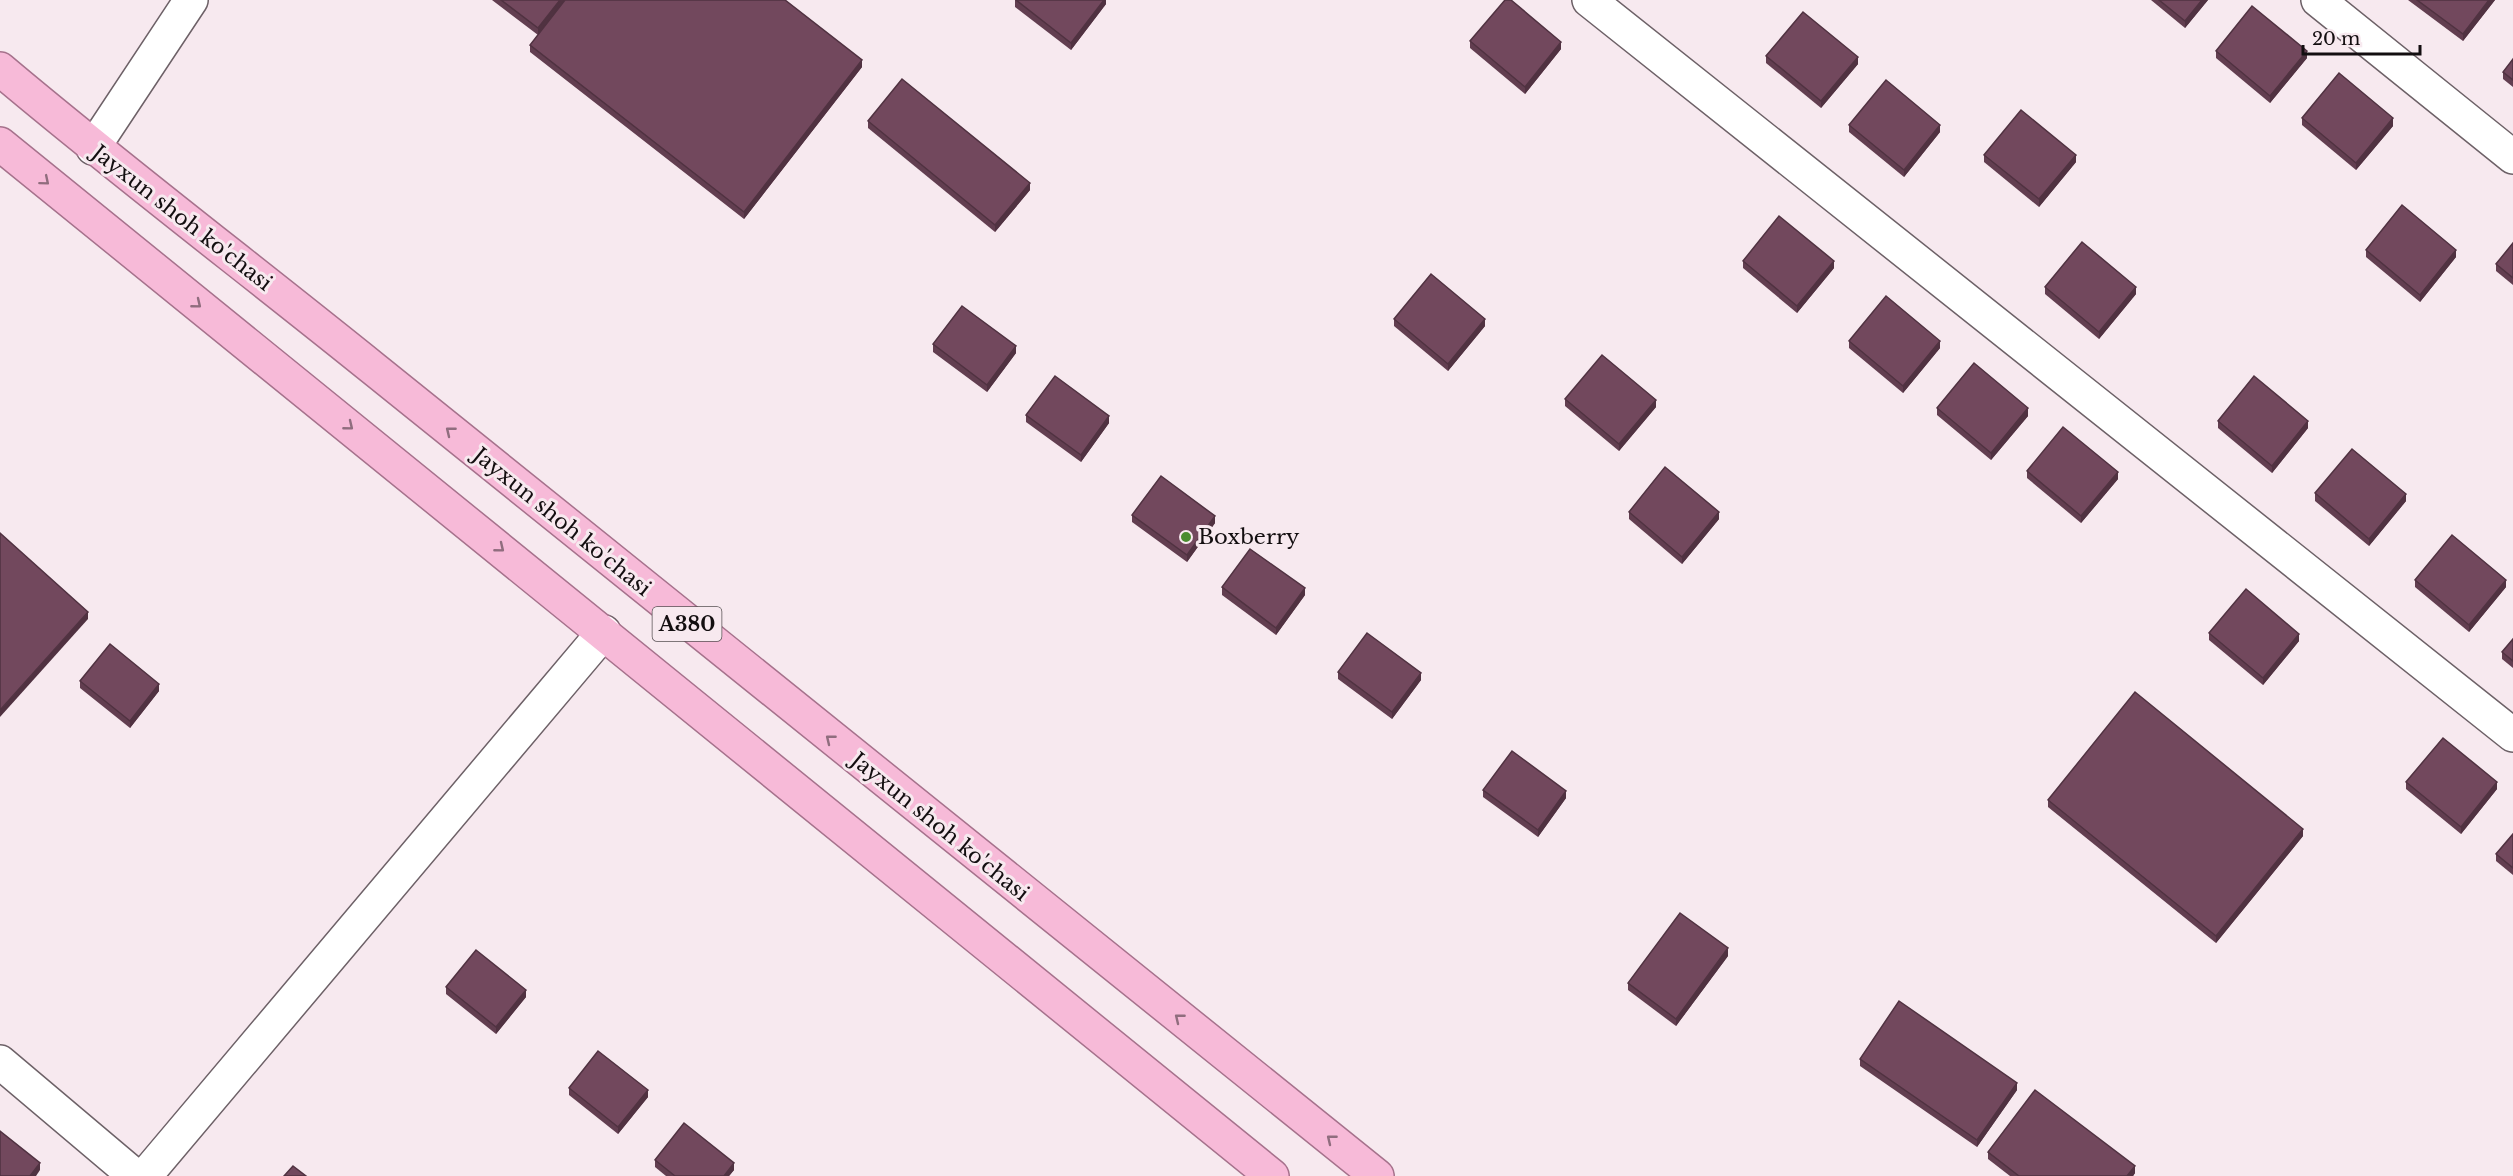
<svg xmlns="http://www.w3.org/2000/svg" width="2513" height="1176" font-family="'Libre Baskerville',serif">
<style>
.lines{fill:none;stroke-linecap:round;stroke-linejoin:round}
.minor-casing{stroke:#6d6167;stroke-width:36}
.trunk-casing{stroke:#a6728c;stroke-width:36}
.minor{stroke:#fff;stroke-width:33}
.trunk{stroke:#f7bad8;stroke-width:33}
.wall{fill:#623e50}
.shaded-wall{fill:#503241}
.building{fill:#72485d;stroke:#503241;stroke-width:1.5}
.oneway{stroke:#906d7e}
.poi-dot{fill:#498c2f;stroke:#f7e9ef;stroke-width:2}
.labels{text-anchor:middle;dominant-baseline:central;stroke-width:6;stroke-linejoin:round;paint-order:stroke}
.shield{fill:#f7e9ef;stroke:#575053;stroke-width:1.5}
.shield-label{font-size:20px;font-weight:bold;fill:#130e10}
.street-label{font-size:21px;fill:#130e10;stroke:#f7e9ef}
.poi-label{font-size:21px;fill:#130e10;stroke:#f7e9ef;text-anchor:start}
</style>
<rect width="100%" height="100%" fill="#f7e9ef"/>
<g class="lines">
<defs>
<g id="minor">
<polyline points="1589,0 2513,735"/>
<polyline points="2318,0 2513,157"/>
<polyline points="93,148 191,0"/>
<polyline points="0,1062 135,1176"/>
<polyline points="145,1176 604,632"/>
</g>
<g id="trunk">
<path d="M 0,69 C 122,172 249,268 374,369 C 707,639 1042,907 1377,1176"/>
<polyline points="0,144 1272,1176"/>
</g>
</defs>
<use href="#minor" class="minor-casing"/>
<use href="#trunk" class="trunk-casing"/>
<use href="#minor" class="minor"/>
<use href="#trunk" class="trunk"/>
</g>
<g class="wall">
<polygon points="492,0 785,0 862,67 744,219 530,52 530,45 538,35"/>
<polygon points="1015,0 1106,0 1106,4 1071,50 1015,7"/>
<polygon points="2151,0 2208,0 2185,28"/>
<polygon points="2408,0 2495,0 2463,41"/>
<polygon points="1470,41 1561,49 1525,94 1470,48"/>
<polygon points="2216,51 2307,58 2270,103 2216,58"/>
<polygon points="1766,56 1858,64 1821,108 1766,63"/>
<polygon points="2513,59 2513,87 2503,79 2503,72"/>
<polygon points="2302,118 2393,126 2356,170 2302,125"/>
<polygon points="868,121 1030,190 995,232 868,128"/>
<polygon points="1849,125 1940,132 1904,177 1849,132"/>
<polygon points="1984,155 2076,162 2039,207 1984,162"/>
<polygon points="2513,243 2513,285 2496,271 2496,264"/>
<polygon points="2366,250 2456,257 2420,302 2366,257"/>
<polygon points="1743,261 1834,268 1797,313 1743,268"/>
<polygon points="2045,287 2136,294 2099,339 2045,294"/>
<polygon points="1394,319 1485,326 1448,371 1394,326"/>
<polygon points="1849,341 1940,348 1903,393 1849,348"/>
<polygon points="933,344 1016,353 987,392 933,352"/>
<polygon points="1565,399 1656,407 1619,451 1565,406"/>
<polygon points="1937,408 2028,416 1991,460 1937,415"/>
<polygon points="1026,415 1109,423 1081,462 1026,422"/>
<polygon points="2218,421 2308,428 2272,473 2218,428"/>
<polygon points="2027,471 2118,479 2081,523 2027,478"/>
<polygon points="2315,493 2406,501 2369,546 2315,501"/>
<polygon points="1629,512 1719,519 1682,564 1629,519"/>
<polygon points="1132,515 1215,523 1187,562 1132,522"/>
<polygon points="2415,580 2506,587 2469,632 2415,587"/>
<polygon points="1222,587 1305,595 1276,635 1222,595"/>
<polygon points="2209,633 2299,641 2263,685 2209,640"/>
<polygon points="2513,639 2513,668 2502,659 2502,652"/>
<polygon points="1338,672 1421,680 1392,719 1338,679"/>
<polygon points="80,681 159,691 130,728 80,688"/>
<polygon points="2406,782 2497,789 2461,834 2406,789"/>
<polygon points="1483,790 1566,798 1538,837 1483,797"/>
<polygon points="2048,800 2303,836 2216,943 2048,807"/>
<polygon points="2513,834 2513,875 2496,861 2496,854"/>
<polygon points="1728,956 1676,1026 1628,990 1628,983"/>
<polygon points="446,987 526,997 496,1034 446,994"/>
<polygon points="1860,1059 2017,1090 1977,1147 1860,1066"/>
<polygon points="569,1088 648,1097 618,1134 569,1095"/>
<polygon points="1988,1152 2135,1173 2133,1176 2010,1176 1988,1159"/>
<polygon points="655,1160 734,1170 729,1176 666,1176 655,1167"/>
</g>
<g class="shaded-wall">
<polygon points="560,0 565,0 538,36 538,28"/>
<polygon points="1104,0 1106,0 1106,4 1071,50 1071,43"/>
<polygon points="2202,0 2208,0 2185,28 2185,21"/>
<polygon points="2489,0 2495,0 2463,41 2463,34"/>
<polygon points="1561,42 1561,49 1525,94 1525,87"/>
<polygon points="2307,51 2307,58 2270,103 2270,96"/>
<polygon points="1858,57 1858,64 1821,108 1821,101"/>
<polygon points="862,60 862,67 744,219 744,212"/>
<polygon points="2393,118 2393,126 2356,170 2356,163"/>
<polygon points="1940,125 1940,132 1904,177 1904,170"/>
<polygon points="2076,155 2076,162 2039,207 2039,199"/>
<polygon points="1030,183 1030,190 995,232 995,225"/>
<polygon points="2456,250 2456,257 2420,302 2420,295"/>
<polygon points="1834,261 1834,268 1797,313 1797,306"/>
<polygon points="2136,287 2136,294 2099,339 2099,332"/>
<polygon points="1485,319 1485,326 1448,371 1448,364"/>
<polygon points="1940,341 1940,348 1903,393 1903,386"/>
<polygon points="1016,346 1016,353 987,392 987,385"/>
<polygon points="1656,400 1656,407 1619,451 1619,444"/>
<polygon points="2028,408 2028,416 1991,460 1991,453"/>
<polygon points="1109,416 1109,423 1081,462 1081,455"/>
<polygon points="2308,421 2308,428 2272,473 2272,466"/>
<polygon points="2118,472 2118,479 2081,523 2081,516"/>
<polygon points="2406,494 2406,501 2369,546 2369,539"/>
<polygon points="1719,512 1719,519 1682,564 1682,557"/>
<polygon points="1215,516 1215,523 1187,562 1187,555"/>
<polygon points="2506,580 2506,587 2469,632 2469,625"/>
<polygon points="1305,588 1305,595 1276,635 1276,628"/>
<polygon points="88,612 88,619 0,717 0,710"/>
<polygon points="2299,634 2299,641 2263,685 2263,678"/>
<polygon points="1421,673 1421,680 1392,719 1392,712"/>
<polygon points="159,684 159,691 130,728 130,721"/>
<polygon points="2497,782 2497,789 2461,834 2461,827"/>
<polygon points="1566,791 1566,798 1538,837 1538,830"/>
<polygon points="2303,829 2303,836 2216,943 2216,936"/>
<polygon points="1728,948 1728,956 1676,1026 1676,1019"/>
<polygon points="526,990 526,997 496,1034 496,1027"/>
<polygon points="2017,1083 2017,1090 1977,1147 1977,1140"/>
<polygon points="648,1090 648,1097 618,1134 618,1127"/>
<polygon points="40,1163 40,1170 36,1176 30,1176"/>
<polygon points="734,1163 734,1170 729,1176 724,1176"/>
<polygon points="2135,1166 2135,1173 2133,1176 2127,1176"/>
</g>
<g class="building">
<polygon points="501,0 560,0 538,28"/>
<polygon points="565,0 785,0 862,60 744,212 530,45"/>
<polygon points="1016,0 1104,0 1071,43"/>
<polygon points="1505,0 1511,0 1561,42 1525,87 1470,41"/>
<polygon points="2159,0 2202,0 2185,21"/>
<polygon points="2417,0 2489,0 2463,34"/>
<polygon points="2252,6 2307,51 2270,96 2216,51"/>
<polygon points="1803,12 1858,57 1821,101 1766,56"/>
<polygon points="2513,59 2513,80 2503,72"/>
<polygon points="2339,73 2393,118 2356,163 2302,118"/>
<polygon points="902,79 1030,183 995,225 868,121"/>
<polygon points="1886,80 1940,125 1904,170 1849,125"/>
<polygon points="2021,110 2076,155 2039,199 1984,155"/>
<polygon points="2402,205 2456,250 2420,295 2366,250"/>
<polygon points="1779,216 1834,261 1797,306 1743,261"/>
<polygon points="2082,242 2136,287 2099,332 2045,287"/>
<polygon points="2513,243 2513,278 2496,264"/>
<polygon points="1431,274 1485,319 1448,364 1394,319"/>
<polygon points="1886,296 1940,341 1903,386 1849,341"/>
<polygon points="962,306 1016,346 987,385 933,344"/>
<polygon points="1602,355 1656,400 1619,444 1565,399"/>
<polygon points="1974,363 2028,408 1991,453 1937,408"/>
<polygon points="1055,376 1109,416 1081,455 1026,415"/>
<polygon points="2254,376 2308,421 2272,466 2218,421"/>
<polygon points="2063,427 2118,472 2081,516 2027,471"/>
<polygon points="2352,449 2406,494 2369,539 2315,493"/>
<polygon points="1665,467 1719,512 1682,557 1629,512"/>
<polygon points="1161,476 1215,516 1187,555 1132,515"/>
<polygon points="0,533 88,612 0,710"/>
<polygon points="2452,535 2506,580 2469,625 2415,580"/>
<polygon points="1250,549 1305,588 1276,628 1222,587"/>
<polygon points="2246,589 2299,634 2263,678 2209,633"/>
<polygon points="1367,633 1421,673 1392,712 1338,672"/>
<polygon points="2513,639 2513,661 2502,652"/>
<polygon points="110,644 159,684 130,721 80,681"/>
<polygon points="2135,692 2303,829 2216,936 2048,800"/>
<polygon points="2443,738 2497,782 2461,827 2406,782"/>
<polygon points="1512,751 1566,791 1538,830 1483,790"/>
<polygon points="2513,834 2513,868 2496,854"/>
<polygon points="1680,913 1728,948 1676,1019 1628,983"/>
<polygon points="476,950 526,990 496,1027 446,987"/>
<polygon points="1899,1001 2017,1083 1977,1140 1860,1059"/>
<polygon points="598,1051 648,1090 618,1127 569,1088"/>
<polygon points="2035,1090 2135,1166 2127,1176 2019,1176 1988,1152"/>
<polygon points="684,1123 734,1163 724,1176 675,1176 655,1160"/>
<polygon points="0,1131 40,1163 30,1176 0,1176"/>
<polygon points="293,1166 306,1176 284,1176"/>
</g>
<defs><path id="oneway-chevron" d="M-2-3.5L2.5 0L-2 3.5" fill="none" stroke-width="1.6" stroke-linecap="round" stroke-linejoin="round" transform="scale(1.5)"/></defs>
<g class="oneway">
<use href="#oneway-chevron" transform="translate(45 181) rotate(40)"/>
<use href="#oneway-chevron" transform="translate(197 304) rotate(39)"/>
<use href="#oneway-chevron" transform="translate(349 426) rotate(39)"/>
<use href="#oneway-chevron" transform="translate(450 431) rotate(-141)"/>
<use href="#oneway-chevron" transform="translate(500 548) rotate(39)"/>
<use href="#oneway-chevron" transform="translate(830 739) rotate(-141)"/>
<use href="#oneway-chevron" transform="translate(1179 1018) rotate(-141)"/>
<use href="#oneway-chevron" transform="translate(1331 1139) rotate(-141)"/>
</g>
<circle class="poi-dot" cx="1186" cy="537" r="6"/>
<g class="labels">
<rect class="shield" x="652.5" y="607" width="69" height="34" rx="4.5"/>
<g class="shield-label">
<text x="687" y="624">A380</text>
</g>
<g class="street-label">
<text transform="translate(182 218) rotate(38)">Jayxun shoh ko'chasi</text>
<text transform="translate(562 522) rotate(39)">Jayxun shoh ko'chasi</text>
<text transform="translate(940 827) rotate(39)">Jayxun shoh ko'chasi</text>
</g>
<g class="poi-label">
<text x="1198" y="537">Boxberry</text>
</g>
</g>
<path d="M2303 45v9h117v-9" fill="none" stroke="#130e10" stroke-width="3"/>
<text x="2312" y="45" font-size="18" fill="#130e10" stroke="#f7e9ef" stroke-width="4.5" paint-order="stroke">20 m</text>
</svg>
